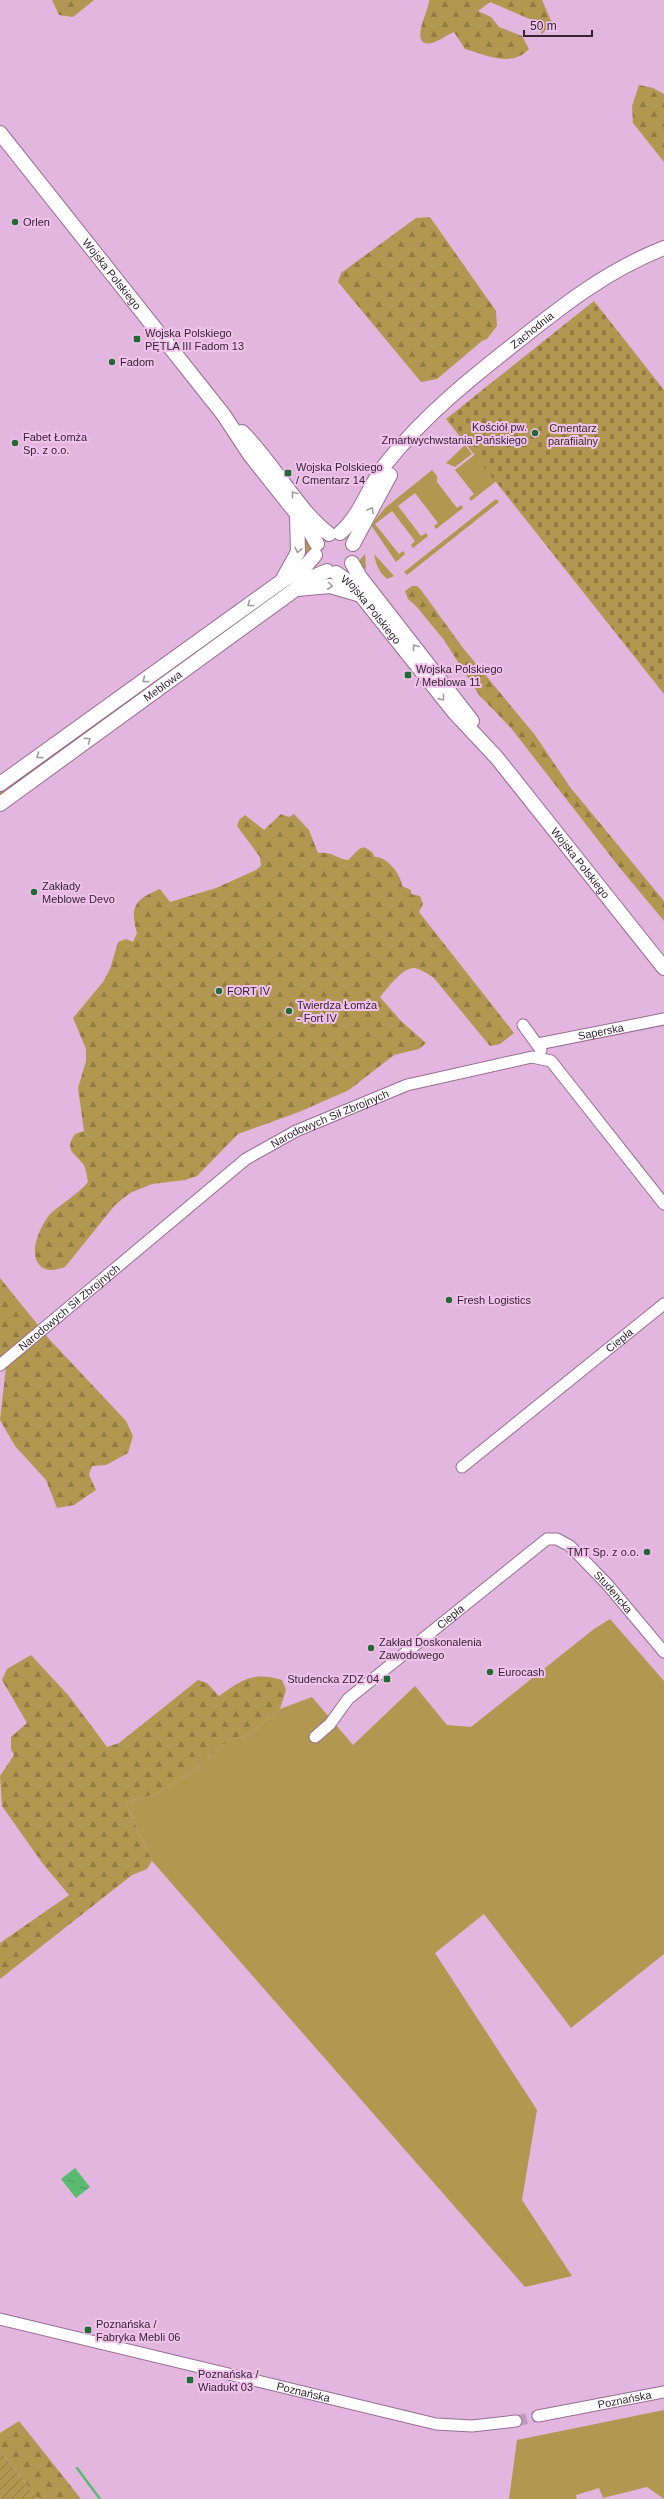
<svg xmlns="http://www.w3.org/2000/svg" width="664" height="2499" font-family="Arial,sans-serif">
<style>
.grass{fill:#b29750}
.forest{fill:url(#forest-firs)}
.cemetery{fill:url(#cemetery-stones)}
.garden{fill:url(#garden-furrows)}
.water{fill:url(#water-ripples)}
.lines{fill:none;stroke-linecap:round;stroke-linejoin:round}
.stream{stroke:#59bb70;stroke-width:2.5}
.minor-tunnel{stroke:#c099bd;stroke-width:11;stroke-dasharray:11 5.5;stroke-linecap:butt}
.minor-casing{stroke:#976d93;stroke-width:13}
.major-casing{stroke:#976d93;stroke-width:16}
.minor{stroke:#fff;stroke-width:11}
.major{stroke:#fff;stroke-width:14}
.oneway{stroke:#a49ca3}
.poi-dot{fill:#216935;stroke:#f1c3ec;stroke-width:1.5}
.labels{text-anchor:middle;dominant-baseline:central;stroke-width:4;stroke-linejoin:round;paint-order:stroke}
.poi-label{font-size:11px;fill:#342333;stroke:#f1c3ec;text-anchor:start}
.street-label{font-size:11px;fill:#342333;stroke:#f1c3ec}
.park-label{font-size:11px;fill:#372f1b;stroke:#f1c3ec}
</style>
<defs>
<pattern id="forest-firs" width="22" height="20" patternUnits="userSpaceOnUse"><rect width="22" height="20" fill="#b29750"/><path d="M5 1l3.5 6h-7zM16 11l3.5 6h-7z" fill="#927b43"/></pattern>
<pattern id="cemetery-stones" width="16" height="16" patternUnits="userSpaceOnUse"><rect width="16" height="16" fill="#b29750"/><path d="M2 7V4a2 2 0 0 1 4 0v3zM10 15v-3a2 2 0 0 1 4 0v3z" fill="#927b43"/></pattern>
<pattern id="garden-furrows" width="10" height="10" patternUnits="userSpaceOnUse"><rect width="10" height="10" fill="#b29750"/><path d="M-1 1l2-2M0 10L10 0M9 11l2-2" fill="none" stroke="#927b43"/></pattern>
<pattern id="water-ripples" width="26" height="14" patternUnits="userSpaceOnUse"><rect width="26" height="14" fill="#59bb70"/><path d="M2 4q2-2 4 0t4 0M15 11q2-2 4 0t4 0" fill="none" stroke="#4a985d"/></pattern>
</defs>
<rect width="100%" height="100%" fill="#e3b6df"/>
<g class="grass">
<polygon points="465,445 472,454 455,467 446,463"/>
<polygon points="478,452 499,479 471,501 469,498 474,494 455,470"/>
<polygon points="432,470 437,476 437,482 457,508 461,505 463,508 436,529 434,526 438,523 415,493 398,506 421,536 426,533 428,536 413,548 411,545 415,541 392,511 375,524 399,554 403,551 405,554 396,562 371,525 385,508"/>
<polygon points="496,499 499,502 407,575 404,572"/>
<path d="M 309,534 C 312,545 311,554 304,563 L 300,557 L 302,537 Z"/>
<polygon points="365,554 366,568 363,570 359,561"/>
<path d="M 374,554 L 394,576 L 387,579 C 379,572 376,565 374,554 Z"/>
<polygon points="303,573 307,578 0,798 0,791"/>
<polygon points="610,1619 664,1681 664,1954 571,2028 484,1914 435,1953 537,2110 522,2200 572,2276 525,2287 152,1861 125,1802 157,1794 193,1771 227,1741 249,1735 280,1709 312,1697 353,1745 415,1686 447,1725 471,1727 594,1629"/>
<polygon points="664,2410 664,2499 647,2487 603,2498 599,2488 576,2495 577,2499 509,2499 517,2440"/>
</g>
<g class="forest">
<polygon points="52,0 94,0 73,17 59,15"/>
<path d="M 429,0 L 542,0 L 552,23 L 542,34 L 532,20 L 490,2 L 478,11 L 491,17 L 499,27 L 522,36 L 529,49 C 512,68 486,55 465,49 L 454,32 C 447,35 439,41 432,43 C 407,48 430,9 429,0 Z"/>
<polygon points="639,85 653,88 664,94 664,162 633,123 632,106"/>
<polygon points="430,217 496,311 497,326 487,339 482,341 437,379 421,382 338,282 341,273 416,218"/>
<polygon points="412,586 417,586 421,590 463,648 535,735 570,787 664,901 664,921 619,867 511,728 479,695 444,640 416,606 408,599 405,591"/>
<path d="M 281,814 L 289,817 L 294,814 L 309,830 L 318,853 C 332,851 335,858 348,860 L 359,849 L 364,847 L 372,852 L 375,857 C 387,856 402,876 402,886 L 411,890 L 411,894 L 420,896 L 423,904 L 419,912 L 514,1033 L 500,1044 L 490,1046 L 433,977 C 427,974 420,968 413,968 C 401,969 387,989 380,997 L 401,1021 L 426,1043 L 419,1049 L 394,1055 L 349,1090 L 299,1112 L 238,1134 L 197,1176 L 185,1180 L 152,1184 L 130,1193 L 115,1205 L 65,1267 C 56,1270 44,1273 38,1263 C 29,1250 41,1225 50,1214 C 62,1203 77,1195 88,1182 C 87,1177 86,1168 83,1164 C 74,1153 64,1150 75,1134 L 84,1131 L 78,1088 L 86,1061 L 86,1049 L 73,1018 L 103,982 L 110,969 L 118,942 L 126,939 L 133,942 L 137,933 C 129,906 136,899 160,889 L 170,902 L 216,888 L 256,870 L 261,866 L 260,857 L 237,826 L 239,820 L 245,815 L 264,830 Z"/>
<polygon points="0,1278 50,1340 126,1421 133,1436 128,1453 106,1465 92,1466 89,1475 96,1490 74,1505 57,1508 46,1480 15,1446 0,1420 6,1367 0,1360"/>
<path d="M 31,1655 L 69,1696 L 107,1747 L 119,1743 L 198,1680 L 207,1683 L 219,1696 C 242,1680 253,1671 282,1680 L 286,1690 L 280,1709 L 249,1735 L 227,1741 L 193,1771 L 157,1794 L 125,1802 L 152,1861 L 147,1869 L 132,1875 L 0,1979 L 0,1943 L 69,1895 L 43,1864 L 2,1806 L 0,1776 L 14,1755 L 11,1749 L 11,1737 L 27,1723 L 2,1680 L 7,1669 Z"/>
<polygon points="19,2421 81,2499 38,2499 0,2450 0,2433"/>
</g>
<polygon class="cemetery" points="594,301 664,390 664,694 446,419"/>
<polygon class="garden" points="0,2450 38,2499 0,2499"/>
<polygon class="water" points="75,2168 90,2187 76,2198 61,2179"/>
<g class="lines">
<polyline class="stream" points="77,2468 100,2499"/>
<polyline class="minor-tunnel" points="516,2421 538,2416"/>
<defs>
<g id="minor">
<polyline points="523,1025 541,1050"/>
<path id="s1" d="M 538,1044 L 664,1019"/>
<path id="s2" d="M 0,1365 L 246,1159 L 296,1131 L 407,1085 L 532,1057 L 551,1061 L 664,1204"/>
<path id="s3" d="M 462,1467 L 664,1304"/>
<path id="s4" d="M 315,1737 L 330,1724 L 348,1699 L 547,1539 L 557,1539 L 570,1546 L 607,1584 L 664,1652"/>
<path id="s5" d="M 0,2319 L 436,2424 L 472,2426 L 516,2421"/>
<path id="s6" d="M 538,2416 L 664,2392"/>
</g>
<g id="major">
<path id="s7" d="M 0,133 L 223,414 L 250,455 L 308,528 L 317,544"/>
<path d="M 242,432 C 273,462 297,510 329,534"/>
<path id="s8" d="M 340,533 C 363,513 369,483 388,461 C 425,415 471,378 517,342 C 563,305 608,270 664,248"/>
<polyline points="353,544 390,475"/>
<polyline points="352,563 360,577 472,721"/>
<path id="s9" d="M 336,573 L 352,584 L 454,712 L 497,758 L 664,968"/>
<polyline points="283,579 298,552 297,515"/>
<polyline points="297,589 330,586 361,595"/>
<polyline points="0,784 282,581 304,568 315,555"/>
<path id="s10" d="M 0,804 L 311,578 L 327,571"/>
</g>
</defs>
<use href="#minor" class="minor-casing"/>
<use href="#major" class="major-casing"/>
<use href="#minor" class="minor"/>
<use href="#major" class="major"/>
</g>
<defs><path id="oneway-chevron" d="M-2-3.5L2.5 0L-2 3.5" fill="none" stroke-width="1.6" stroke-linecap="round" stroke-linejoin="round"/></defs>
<g class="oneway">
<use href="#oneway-chevron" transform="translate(294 494) rotate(-128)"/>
<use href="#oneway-chevron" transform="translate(371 510) rotate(-60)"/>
<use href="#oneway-chevron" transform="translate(298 550) rotate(102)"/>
<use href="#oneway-chevron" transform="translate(330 586) rotate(7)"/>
<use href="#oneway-chevron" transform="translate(250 604) rotate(144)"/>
<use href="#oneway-chevron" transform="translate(415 647) rotate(-128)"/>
<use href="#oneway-chevron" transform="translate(145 680) rotate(144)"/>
<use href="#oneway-chevron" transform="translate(442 698) rotate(51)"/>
<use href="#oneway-chevron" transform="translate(88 740) rotate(-36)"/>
<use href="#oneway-chevron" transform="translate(39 756) rotate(144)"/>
</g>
<g class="poi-dot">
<circle cx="15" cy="222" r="4"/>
<rect x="133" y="335" width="8" height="8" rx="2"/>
<circle cx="112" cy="362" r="4"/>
<circle cx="535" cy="433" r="4"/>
<circle cx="15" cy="443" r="4"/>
<rect x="284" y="469" width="8" height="8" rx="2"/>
<rect x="404" y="671" width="8" height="8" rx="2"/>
<circle cx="34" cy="892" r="4"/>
<circle cx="219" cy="991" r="4"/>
<circle cx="289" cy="1011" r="4"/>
<circle cx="449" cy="1300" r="4"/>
<circle cx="647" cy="1552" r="4"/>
<circle cx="371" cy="1648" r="4"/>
<circle cx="490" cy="1672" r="4"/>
<rect x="383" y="1675" width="8" height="8" rx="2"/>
<rect x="84" y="2326" width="8" height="8" rx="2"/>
<rect x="186" y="2376" width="8" height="8" rx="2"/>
</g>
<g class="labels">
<g class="poi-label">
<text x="23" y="222">Orlen</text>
<text x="145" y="333">Wojska Polskiego<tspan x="145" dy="13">PĘTLA III Fadom 13</tspan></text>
<text x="120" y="362">Fadom</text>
<text x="527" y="427" text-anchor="end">Kościół pw.<tspan x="527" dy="13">Zmartwychwstania Pańskiego</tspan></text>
<text x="23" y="437">Fabet Łomża<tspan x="23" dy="13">Sp. z o.o.</tspan></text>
<text x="296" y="467">Wojska Polskiego<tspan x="296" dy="13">/ Cmentarz 14</tspan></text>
<text x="416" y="669">Wojska Polskiego<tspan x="416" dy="13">/ Meblowa 11</tspan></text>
<text x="42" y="886">Zakłady<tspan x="42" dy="13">Meblowe Devo</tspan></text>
<text x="227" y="991">FORT IV</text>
<text x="297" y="1005">Twierdza Łomża<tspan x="297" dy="13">- Fort IV</tspan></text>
<text x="457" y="1300">Fresh Logistics</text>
<text x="639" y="1552" text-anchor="end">TMT Sp. z o.o.</text>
<text x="379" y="1642">Zakład Doskonalenia<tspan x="379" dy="13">Zawodowego</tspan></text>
<text x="498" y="1672">Eurocash</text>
<text x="379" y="1679" text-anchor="end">Studencka ZDZ 04</text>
<text x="96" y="2324">Poznańska /<tspan x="96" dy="13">Fabryka Mebli 06</tspan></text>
<text x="198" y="2374">Poznańska /<tspan x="198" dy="13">Wiadukt 03</tspan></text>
</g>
<g class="street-label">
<text stroke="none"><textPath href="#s7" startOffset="180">Wojska Polskiego</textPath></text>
<text stroke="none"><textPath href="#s8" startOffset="282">Zachodnia</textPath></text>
<text stroke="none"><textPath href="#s9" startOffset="51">Wojska Polskiego</textPath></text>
<text stroke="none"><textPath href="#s10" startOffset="201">Meblowa</textPath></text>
<text stroke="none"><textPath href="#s9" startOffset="380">Wojska Polskiego</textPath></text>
<text stroke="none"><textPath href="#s1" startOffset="64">Saperska</textPath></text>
<text stroke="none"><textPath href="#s2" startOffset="414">Narodowych Sił Zbrojnych</textPath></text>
<text stroke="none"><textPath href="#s2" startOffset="90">Narodowych Sił Zbrojnych</textPath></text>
<text stroke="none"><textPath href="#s3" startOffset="202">Ciepła</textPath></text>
<text stroke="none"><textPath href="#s4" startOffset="394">Studencka</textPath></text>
<text stroke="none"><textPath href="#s4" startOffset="182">Ciepła</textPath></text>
<text stroke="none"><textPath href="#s5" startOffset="312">Poznańska</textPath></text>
<text stroke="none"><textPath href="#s6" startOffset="88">Poznańska</textPath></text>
</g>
<g class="park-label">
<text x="573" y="428">Cmentarz<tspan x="573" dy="13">parafiialny</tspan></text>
</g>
</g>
<path d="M524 30v6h68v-6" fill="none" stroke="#342333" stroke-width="2"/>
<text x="530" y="30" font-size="12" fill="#342333" stroke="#f1c3ec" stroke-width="3" paint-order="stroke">50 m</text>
</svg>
